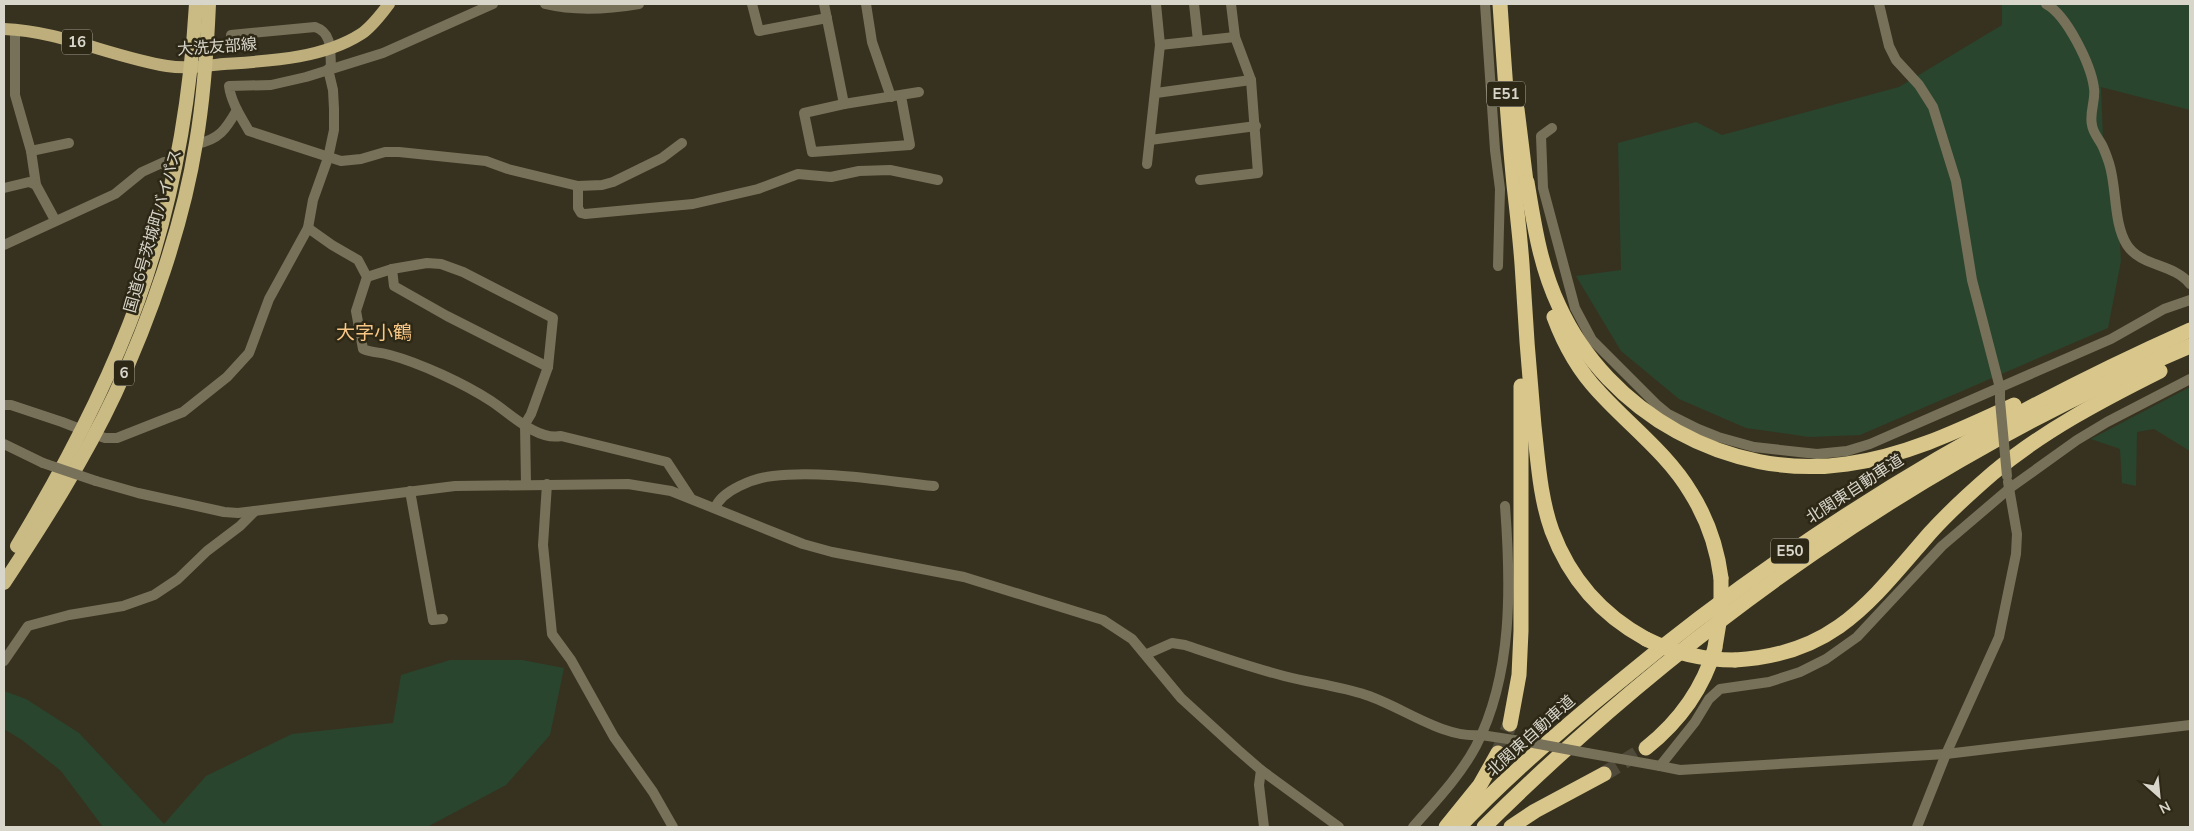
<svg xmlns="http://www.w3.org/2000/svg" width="2194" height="831" font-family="'Nunito Sans','Noto Sans JP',sans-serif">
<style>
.green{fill:#29452e}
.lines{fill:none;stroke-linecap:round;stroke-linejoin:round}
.motorway-tunnel{stroke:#4f4a39;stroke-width:15;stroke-dasharray:15 8;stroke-linecap:butt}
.minor{stroke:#787159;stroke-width:10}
.tertiary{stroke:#787159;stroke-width:10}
.primary{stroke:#bdae7c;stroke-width:12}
.trunk{stroke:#caba83;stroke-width:14}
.motorway{stroke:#d8c68a;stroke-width:15}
.minor-bridge{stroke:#787159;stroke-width:10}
.tertiary-bridge{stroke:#787159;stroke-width:10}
.motorway-bridge{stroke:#d8c68a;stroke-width:15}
.labels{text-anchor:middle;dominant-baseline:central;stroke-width:5;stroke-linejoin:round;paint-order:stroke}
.shield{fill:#2d2816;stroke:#a5a194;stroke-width:1}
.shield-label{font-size:15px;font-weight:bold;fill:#d8d5ca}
.street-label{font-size:16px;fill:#d8d5ca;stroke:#2d2816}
.quarter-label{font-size:19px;fill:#f8c685;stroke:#2d2816}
</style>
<rect width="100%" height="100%" fill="#37321f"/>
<g class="green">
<polygon points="2002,4 2190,4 2190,110 2101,87 2103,140 2116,174 2121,261 2108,328 1860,435 1809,437 1746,428 1679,399 1621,351 1576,276 1621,270 1618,143 1696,122 1722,135 1899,87 2002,25"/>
<polygon points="2190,387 2190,451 2154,429 2137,432 2136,486 2122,483 2120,449 2091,439"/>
<polygon points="450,660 522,660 564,668 550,735 506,785 427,827 103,827 61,771 22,740 4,729 4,691 26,699 79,733 164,824 206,776 292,734 393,723 401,675"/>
</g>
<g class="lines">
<g class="motorway-tunnel">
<polyline points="1498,753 1510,724"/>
<polyline points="1604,774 1646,748"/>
</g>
<g class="minor">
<path d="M 493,4 L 383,53 L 306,77 L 271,85 L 229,86 C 231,102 241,117 249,131 L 341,161 L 361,159 L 385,152 L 399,152 L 486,161 L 508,169 L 578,186 L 602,185 L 613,182 L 662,158 L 682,143"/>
<path d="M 545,4 C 574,11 610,9 639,4"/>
<polyline points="752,4 759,31 827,18"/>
<polyline points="824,4 844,104"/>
<polyline points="866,4 872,42 891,97"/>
<polyline points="1194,4 1198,41"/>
<polyline points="1485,4 1495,150 1500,189 1498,266"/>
<polyline points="1879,4 1889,46 1896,60 1919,85 1933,107 1956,181 1972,280 2000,388 2000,401"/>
<path d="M 2046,4 C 2067,15 2091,65 2094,88 C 2096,100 2089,113 2092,125 C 2093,133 2099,139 2102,145 C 2105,151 2107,157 2109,163 C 2117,187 2113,223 2127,245 C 2141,267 2173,263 2190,284"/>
<polyline points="15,29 15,95 31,151 36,185 55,220"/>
<path d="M 231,35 L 315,27 C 333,33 330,52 331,68"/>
<polyline points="1160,45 1235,37"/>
<polyline points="1156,93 1251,80"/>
<polyline points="901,96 910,145 812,152 804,113 844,104 919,92"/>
<polyline points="1552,128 1541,136 1543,188 1575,308 1592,340 1656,404 1668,414 1698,429 1718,437 1754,447 1817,454 1847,451 1870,444 2111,339 2164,309 2190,300"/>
<polyline points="1150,140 1256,126"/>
<path d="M 196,144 C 219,140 226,129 237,110"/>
<polyline points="31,151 69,143"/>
<polyline points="1147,164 1160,45 1156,4"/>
<polyline points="1200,180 1258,173 1251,80 1235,37 1231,4"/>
<polyline points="578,186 578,208 581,213 585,214 693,204 758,189 798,174 831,177 859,171 890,170 938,180"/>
<polyline points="4,188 29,182 36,185"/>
<path d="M 308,228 L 332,245 L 358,260 L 367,277 L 356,311 L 363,349 C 372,353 381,352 390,355 C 420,363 465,384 491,401 C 511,414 537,441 561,436 L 667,462 L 690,497"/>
<polyline points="4,245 115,194 142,172 164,162 175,162"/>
<polyline points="392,269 394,286 447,316 548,367"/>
<polyline points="367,277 392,269 427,263 441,264 463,272 553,318 548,367 531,414 525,424 526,484"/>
<polyline points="2190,379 2107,422 2077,440 2010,488 1942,546 1857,637 1826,659 1800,672 1769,682 1720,689 1709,699 1695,722 1660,766 1680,770 1946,754 2190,725"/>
<polyline points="4,405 11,405 62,422 93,434 105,438 117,438 183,412 227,377 249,353 269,299 308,228 313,200 328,158 334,130 334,109 333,90 328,69"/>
<polyline points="4,444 43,463"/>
<polyline points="547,484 543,545 552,634 571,660 614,737 653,792 673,827"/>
<polyline points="410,491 433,620 443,619"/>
<path d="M 715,508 C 722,490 754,478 773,476 C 822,470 884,481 934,486"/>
<path d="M 1147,654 L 1172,643 L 1185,645 C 1218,656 1250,667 1284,676 C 1311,683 1339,686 1366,695 C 1401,706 1443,739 1481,735"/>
<polyline points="4,661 28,626 69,615 123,606 154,595 178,579 207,551 240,526 255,511"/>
<polyline points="1946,754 1999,637 2016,554 2017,534 2008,482"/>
<polyline points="1261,770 1259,785 1264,827"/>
<path d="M 1413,827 C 1435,802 1460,776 1476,746 C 1513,674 1511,585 1505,506"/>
</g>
<g class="tertiary">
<polyline points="96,481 138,493 224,512 238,513 455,486 628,484 671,491 803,544 832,552 964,577 1103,620 1132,639 1181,698 1238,750 1261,770 1339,827"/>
<polyline points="1481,735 1528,742"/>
<polyline points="1587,753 1660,766"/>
<polyline points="1917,827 1946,754"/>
</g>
<path class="primary" d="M 4,29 C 60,31 112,57 167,66 C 186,69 205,66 224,64 C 268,61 322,59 361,34 C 372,27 381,14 389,4"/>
<g class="trunk">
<path d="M 17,546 C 64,468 107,387 138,301 C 172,206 190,104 196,4"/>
<path d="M 4,583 C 44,522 84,460 115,394 C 150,319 183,225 196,143 C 204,97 207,50 209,4"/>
</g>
<g class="motorway">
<path d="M 1500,4 C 1504,64 1508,125 1514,185 C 1517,211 1520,237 1522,264 C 1525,318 1529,372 1534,426 C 1538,461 1540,498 1552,531 C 1570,579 1600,614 1646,639"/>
<polyline points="1517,109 1527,190"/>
<path d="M 1527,182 C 1534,224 1540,266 1559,306 C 1608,413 1729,481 1847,464 C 1906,456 1960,430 2014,405"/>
<path d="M 1554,317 C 1564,344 1579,371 1599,392 C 1629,425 1668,454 1691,493 C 1708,520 1717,547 1721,578"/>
<path d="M 1735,660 C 1834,655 1870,602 1930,533 C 1949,512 1971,492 1993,473 C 2043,431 2102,400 2160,371"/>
<polyline points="1510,724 1519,675 1521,631 1521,386"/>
<path d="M 1646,748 C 1680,721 1703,689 1715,648"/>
<polyline points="1446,827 1480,785 1498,753"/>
<path d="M 1459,827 C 1508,775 1563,728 1618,683 C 1792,538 1983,422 2190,330"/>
<path d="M 1484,827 C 1687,626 1925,457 2190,346"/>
<polyline points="1511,827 1535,811 1604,774"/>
</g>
<polyline class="minor-bridge" points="2000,401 2007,476"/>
<g class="tertiary-bridge">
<polyline points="43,463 96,481"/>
<polyline points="1528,742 1587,753"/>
</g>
<g class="motorway-bridge">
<path d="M 1646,639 C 1674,653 1704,660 1735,660"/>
<polyline points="1715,647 1721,611 1721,578"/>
</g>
</g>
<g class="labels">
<g class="shield">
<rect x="62" y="29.5" width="30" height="25" rx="4"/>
<rect x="1487" y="81.5" width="38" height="25" rx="4"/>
<rect x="114" y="360.5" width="20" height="25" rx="4"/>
<rect x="1771" y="538.5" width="38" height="25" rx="4"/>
</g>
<g class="shield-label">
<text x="77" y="42">16</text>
<text x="1506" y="94">E51</text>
<text x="124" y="373">6</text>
<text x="1790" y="551">E50</text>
</g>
<g class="street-label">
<text transform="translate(217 47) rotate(-4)">大洗友部線</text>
<text transform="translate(153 231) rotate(-74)">国道6号茨城町バイパス</text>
<text transform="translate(1855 489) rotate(-33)">北関東自動車道</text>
<text transform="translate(1531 736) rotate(-42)">北関東自動車道</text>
</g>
<g class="quarter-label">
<text x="374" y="333">大字小鶴</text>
</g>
</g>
<rect width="2194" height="831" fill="none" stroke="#d8d5ca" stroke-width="10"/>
<g transform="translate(2159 796) rotate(153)" stroke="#2d2816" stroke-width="4" paint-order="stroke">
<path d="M0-4L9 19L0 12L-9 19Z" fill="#d8d5ca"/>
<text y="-8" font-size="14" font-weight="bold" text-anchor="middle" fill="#d8d5ca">N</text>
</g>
</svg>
